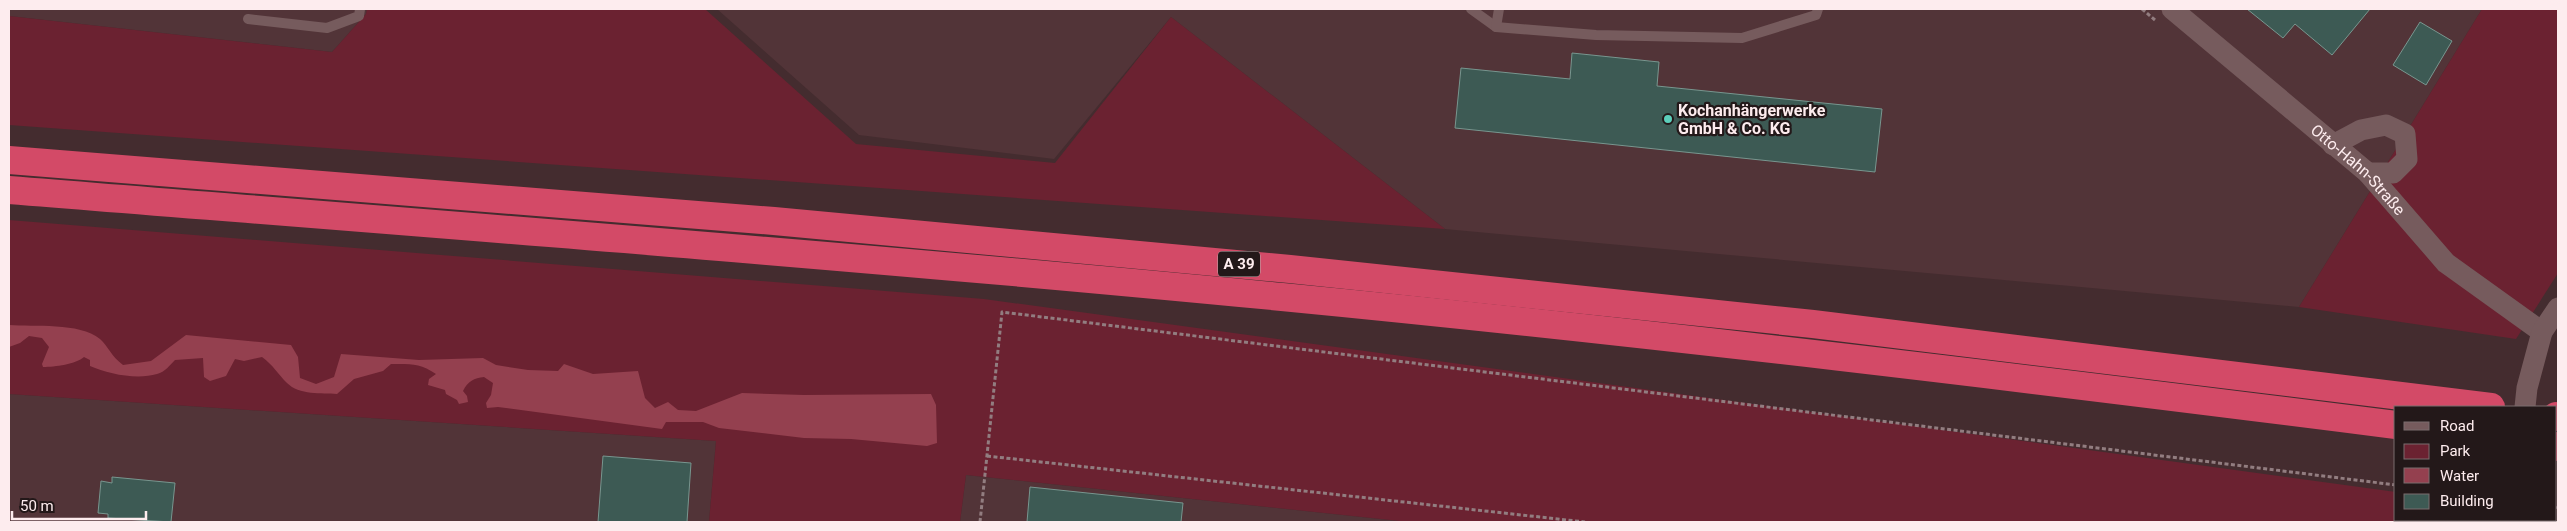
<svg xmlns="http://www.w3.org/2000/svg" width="2567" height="531" font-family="Roboto,sans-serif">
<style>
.built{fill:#523438}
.green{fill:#6b2231}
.water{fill:#94404f}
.building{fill:#3d5a54;stroke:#78968f}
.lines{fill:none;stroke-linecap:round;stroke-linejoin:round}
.path{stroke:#927d80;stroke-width:3;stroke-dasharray:4 2.5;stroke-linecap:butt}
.lane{stroke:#765b5d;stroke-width:10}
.street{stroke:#765b5d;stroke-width:21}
.highway{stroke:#d34a67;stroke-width:28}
.poi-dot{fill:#5cceba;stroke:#231819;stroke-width:2}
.labels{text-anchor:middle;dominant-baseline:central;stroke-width:4.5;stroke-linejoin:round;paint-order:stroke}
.shield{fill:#231819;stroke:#bcacae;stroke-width:1}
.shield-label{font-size:15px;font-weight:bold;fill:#fdecee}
.poi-label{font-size:16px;font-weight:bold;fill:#fdecee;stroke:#231819;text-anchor:start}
.street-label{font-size:16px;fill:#fdecee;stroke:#231819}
</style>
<rect width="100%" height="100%" fill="#442c2f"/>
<g class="built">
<polygon points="9,9 367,9 366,14 332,52 9,16"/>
<polygon points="717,9 2482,9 2299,307 1445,229 1171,17 1054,159 859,135"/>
<polygon points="9,394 716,441 709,522 9,522"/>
<polygon points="966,475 1409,522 960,522"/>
</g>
<g class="green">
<polygon points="367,9 705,9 856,144 1055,163 1171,17 1445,229 9,125 9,16 332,52 366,14"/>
<polygon points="2482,9 2558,9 2558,273 2516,339 2299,307"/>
<polygon points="9,220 984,299 2396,492 2396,520 2477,520 2477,522 1409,522 966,475 960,522 709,522 716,441 9,394"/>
</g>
<path class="water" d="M 9,325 C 34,327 79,322 100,339 C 108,346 111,356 123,365 L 151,361 L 186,335 L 291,345 L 298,357 L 300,378 L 316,384 L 334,377 L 341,354 L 419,360 L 483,358 L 496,365 L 528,370 L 558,371 L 564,364 L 593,374 L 638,371 L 645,398 L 655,408 L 668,402 L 678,410 L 696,411 L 742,393 L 804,395 L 931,394 L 936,405 L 937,443 L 927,446 L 851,439 L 804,438 L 719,428 L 703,422 L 666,422 L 662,429 L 498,407 L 487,408 L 486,403 L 491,395 L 493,383 L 484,377 C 474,378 468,381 463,391 L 467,396 L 468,402 L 459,404 L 457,400 L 446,394 L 445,390 L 428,385 L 429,379 L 436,374 C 420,363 411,364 391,364 L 383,371 L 354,379 L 337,394 C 322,393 299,395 287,383 C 278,374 273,365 262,357 L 244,361 L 235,359 L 226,376 L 210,381 L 204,377 L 203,358 L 175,360 C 170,365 165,372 157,374 C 137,380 108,374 90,366 L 90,360 L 84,357 C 76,364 55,367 43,367 L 42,364 L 49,347 L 42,338 L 29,336 L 20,343 L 9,347 Z"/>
<g class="building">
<polygon points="2247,9 2370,9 2332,55 2295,24 2283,38"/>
<polygon points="2420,22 2452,41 2426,85 2393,65"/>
<polygon points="1572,53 1659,62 1657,86 1882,109 1875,172 1455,128 1461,68 1570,79"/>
<polygon points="603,456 691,463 687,522 598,522"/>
<polygon points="112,477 175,483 171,522 108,518 108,514 98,513 101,481 112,483"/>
<polygon points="1030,487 1183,503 1181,522 1027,522"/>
</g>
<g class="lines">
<g class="path">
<polyline points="2142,9 2155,20"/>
<polyline points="987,456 1585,522"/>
<polyline points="2556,507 2558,508"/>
<polyline points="980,522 1002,312 2396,485"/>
<polyline points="2476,522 2476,520"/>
</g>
<g class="lane">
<polyline points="1471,9 1496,27"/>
<polyline points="1499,9 1496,27 1596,35 1742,38 1816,15 1818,9"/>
<polyline points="248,19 327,28 359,16 360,9"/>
</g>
<g class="street">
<path id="s1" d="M 2172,9 L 2368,173 L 2446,263 L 2542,332"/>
<polyline points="2333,145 2361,130 2386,125 2405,134 2407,159 2393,173 2368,173"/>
<polyline points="2525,407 2527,388 2542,332 2558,308"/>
<polyline points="2510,522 2510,520"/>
</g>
<g class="highway">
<polyline points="9,160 774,221 1290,269 1813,324 2491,407"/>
<path d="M 9,190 C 433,224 858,256 1282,297 C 1654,333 2025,378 2396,425"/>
<polyline points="2556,416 2558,417"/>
<polyline points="2556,446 2558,447"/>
</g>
</g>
<circle class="poi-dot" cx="1668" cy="119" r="5"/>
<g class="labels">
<rect class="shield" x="1218" y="251.5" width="42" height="25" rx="4"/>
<g class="shield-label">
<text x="1239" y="264">A 39</text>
</g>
<g class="poi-label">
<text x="1678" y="110">Kochanhängerwerke<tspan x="1678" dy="18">GmbH &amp; Co. KG</tspan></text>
</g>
<g class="street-label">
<text stroke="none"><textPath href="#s1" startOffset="246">Otto-Hahn-Straße</textPath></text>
</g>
</g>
<rect width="2567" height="531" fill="none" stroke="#fdecee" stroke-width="20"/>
<rect x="2394" y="406" width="162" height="115" fill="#231819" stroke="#7a6d6e"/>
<rect x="2404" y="422" width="25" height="8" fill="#765b5d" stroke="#7a6d6e"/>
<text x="2440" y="431" font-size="15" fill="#fdecee">Road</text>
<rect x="2404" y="444" width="25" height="15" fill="#6b2231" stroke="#7a6d6e"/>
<text x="2440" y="456" font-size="15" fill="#fdecee">Park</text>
<rect x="2404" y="468" width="25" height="15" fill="#94404f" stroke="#7a6d6e"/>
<text x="2440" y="481" font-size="15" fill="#fdecee">Water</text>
<rect x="2404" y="494" width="25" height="15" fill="#3d5a54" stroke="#7a6d6e"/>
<text x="2440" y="506" font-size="15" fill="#fdecee">Building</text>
<path d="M12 511v8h134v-8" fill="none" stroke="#fdecee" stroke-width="2.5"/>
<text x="20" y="511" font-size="15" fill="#fdecee" stroke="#231819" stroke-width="4" paint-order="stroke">50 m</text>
</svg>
